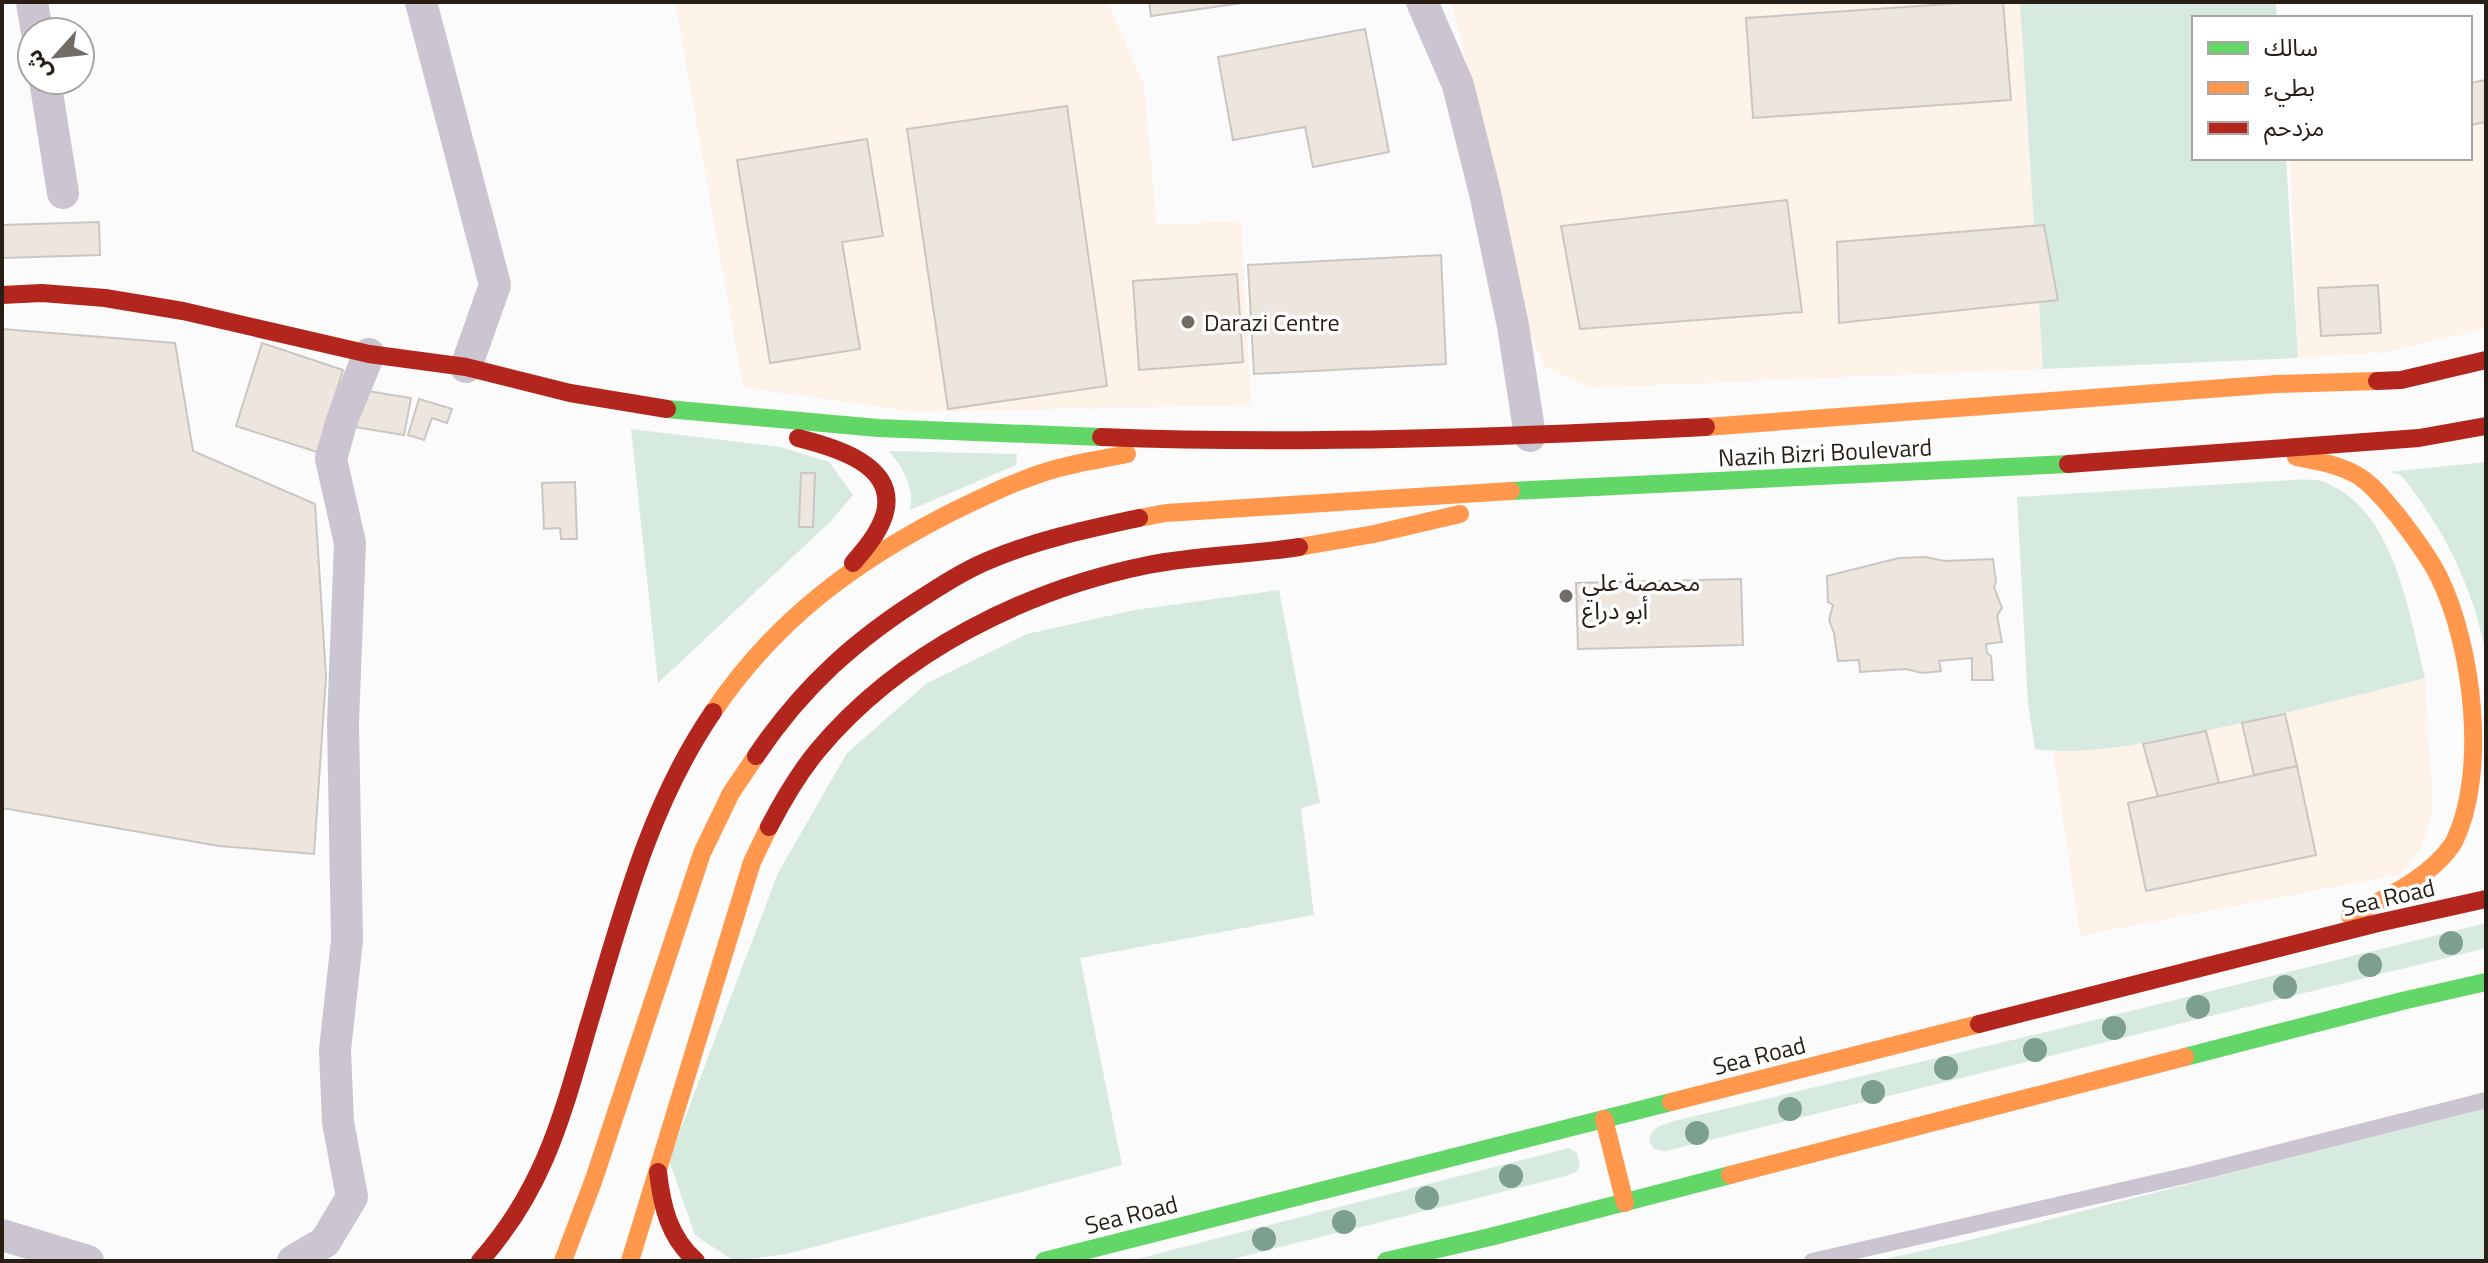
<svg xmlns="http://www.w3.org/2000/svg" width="2488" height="1263" font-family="'Titillium Web','Noto Sans Arabic',sans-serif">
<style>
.built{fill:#fdf3e9}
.green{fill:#d7eae0}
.building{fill:#ede6de;stroke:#cac6c2;stroke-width:2}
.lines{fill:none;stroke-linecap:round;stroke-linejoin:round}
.lane{stroke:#cac5d0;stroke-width:16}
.street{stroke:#cac5d0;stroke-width:32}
.fast{stroke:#63d668;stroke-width:18}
.slow{stroke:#ff974d;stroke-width:18}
.jam{stroke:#b3261e;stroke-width:18}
.tree{fill:#7c9f90}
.poi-dot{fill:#716c66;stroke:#fff;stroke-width:3}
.labels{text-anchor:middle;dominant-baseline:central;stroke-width:7;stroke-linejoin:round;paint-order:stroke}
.poi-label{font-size:24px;fill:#271f16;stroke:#fff;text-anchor:start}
.street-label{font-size:24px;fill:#271f16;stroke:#fff}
</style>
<rect width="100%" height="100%" fill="#fbfbfb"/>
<g class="built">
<polygon points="675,2 1108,2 1144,86 1157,225 1241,221 1251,405 914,412 743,387"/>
<polygon points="1452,2 2020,2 2043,369 1588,388 1544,366 1526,323"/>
<polygon points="2486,77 2486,329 2385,352 2298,358 2290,158 2470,158 2470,80"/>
<polygon points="2425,678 2433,810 2421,849 2401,874 2080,936 2053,751 2144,744"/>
</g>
<g class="green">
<polygon points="2020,2 2276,2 2277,18 2194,18 2194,158 2286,158 2298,358 2043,369"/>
<polygon points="631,429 781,447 829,462 853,495 829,523 658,683"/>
<path d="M 888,451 L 1017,454 L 1016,465 L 910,510 C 915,490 903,465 888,451 Z"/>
<path d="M 2486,462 L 2486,655 C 2476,598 2450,541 2416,495 C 2411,489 2406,479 2400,475 C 2398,474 2390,472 2388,472 Z"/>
<path d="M 2275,481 C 2289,481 2311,477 2324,482 C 2395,509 2409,614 2425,678 C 2352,697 2279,715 2205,731 C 2154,742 2086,756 2035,749 L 2028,703 L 2017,497 Z"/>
<polygon points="1279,590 1320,803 1301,808 1314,915 1080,958 1122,1165 787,1254 734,1261 695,1235 669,1160 778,873 847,753 927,683 1027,634 1135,610"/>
<path d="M 2486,923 L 2486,948 L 1666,1151 L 1654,1149 L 1649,1142 C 1651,1127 1660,1126 1674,1121 L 2046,1032 Z"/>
<polygon points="2486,1108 2486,1261 1876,1261 1965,1241"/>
<polygon points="1569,1148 1577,1153 1580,1166 1576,1172 1566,1176 1224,1261 1129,1261"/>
</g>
<g class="building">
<polygon points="1149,2 1249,2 1151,16"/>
<polygon points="1977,2 2003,2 2011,100 1753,118 1746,18"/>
<polygon points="1365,29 1389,152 1313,167 1305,127 1233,140 1218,57"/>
<polygon points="2486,80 2486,122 2470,125 2470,83"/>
<polygon points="1067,106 1107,386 948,409 907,129"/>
<polygon points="867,139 883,236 842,242 860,349 770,363 737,160"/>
<polygon points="1787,200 1802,312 1580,329 1561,226"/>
<polygon points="99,222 100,255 2,258 2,225"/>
<polygon points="2044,225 2058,300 1839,323 1837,242"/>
<polygon points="1441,255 1446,364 1254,374 1248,265"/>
<polygon points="1237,274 1243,362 1139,370 1133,281"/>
<polygon points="2378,285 2381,333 2321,336 2318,288"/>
<polygon points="2,329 175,343 193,451 315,504 326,677 314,854 219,846 2,808"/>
<polygon points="262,343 343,370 317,452 236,426"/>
<polygon points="361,390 411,398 404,435 355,427"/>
<polygon points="419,399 452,409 447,423 432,418 424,440 408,435"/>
<polygon points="801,473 815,473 813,527 799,527"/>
<polygon points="575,482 577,539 561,539 560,528 544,529 542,483"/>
<polygon points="1925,557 1945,561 1993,559 1996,582 1994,587 2002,608 1997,616 2002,642 1986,644 1987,653 1991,656 1993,680 1972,680 1972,658 1939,661 1941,671 1922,673 1906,669 1860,672 1859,660 1838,661 1834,633 1829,620 1833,605 1828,602 1827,576 1899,558"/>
<polygon points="1741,579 1743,645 1578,649 1576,583"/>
<polygon points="2285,714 2297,766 2254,775 2242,723"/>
<polygon points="2206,731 2219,783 2158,797 2143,744"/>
<polygon points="2297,766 2316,855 2146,891 2128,803"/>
</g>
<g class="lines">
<polyline class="lane" points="1812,1261 2197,1173 2486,1100"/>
<g class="street">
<polyline points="32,2 37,32"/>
<polyline points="421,2 495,285 466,367"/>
<polyline points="1422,2 1458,85 1485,193 1513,326 1530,436"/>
<polyline points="45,80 63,193"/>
<polyline points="2,1235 88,1261"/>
<polyline points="293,1261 325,1242 352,1197 338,1122 335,1050 347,940 343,722 350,543 331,459 342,420 369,354"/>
</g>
<g class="fast">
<polyline points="667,409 878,428 1101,437"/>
<polyline points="1511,491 2068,464"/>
<polyline points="2185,1057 2402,1001 2486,982"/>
<polyline points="1044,1261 1671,1102"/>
<polyline points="1386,1261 1490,1237 1730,1175"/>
</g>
<g class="slow">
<polyline points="1706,427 2276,384 2377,381"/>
<path d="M 2296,457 C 2318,461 2341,465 2360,477 C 2375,487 2386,502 2398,516 C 2413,536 2428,555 2439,577 C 2473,646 2488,773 2454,842 C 2432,877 2385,898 2350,916"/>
<polyline points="1139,518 1166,513 1511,491"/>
<polyline points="1299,547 1374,534 1460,514"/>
<path d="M 713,712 C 776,619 855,561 954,511 C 987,495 1020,479 1055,469 C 1079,462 1103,459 1127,454"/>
<polyline points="1671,1102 1979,1024"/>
<polyline points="1604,1119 1625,1203"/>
<polyline points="1730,1175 2185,1057"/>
<polyline points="563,1261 594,1179 702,853 731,793 756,756"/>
<polyline points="630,1261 752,862 769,827"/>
</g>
<g class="jam">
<polyline points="2,295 42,293 105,298 183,311 369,354 466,367 570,393 667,409"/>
<polyline points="2377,381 2401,380 2486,360"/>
<path d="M 1101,437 C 1303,445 1505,437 1706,427"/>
<path d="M 798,438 C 834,447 900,465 884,516 C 878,534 865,549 853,563"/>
<polyline points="2068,464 2419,438 2486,426"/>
<path d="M 756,756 C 803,686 857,638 928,594 C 948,581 969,568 992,559 C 1040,539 1089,529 1139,518"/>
<path d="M 769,827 C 783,800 799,773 818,750 C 900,652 1025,590 1148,565 C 1198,555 1249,555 1299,547"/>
<polyline points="1979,1024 2378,923 2486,899"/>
<path d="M 658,1172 C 662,1207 669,1237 696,1261"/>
<path d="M 480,1261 C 544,1189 562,1117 588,1027 C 621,918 648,807 713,712"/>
</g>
</g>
<g class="tree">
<circle cx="2451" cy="943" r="12"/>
<circle cx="2370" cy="965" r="12"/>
<circle cx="2285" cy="987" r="12"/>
<circle cx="2198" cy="1007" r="12"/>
<circle cx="2114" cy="1028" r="12"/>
<circle cx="2035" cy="1050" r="12"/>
<circle cx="1946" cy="1068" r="12"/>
<circle cx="1873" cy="1092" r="12"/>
<circle cx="1790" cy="1109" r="12"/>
<circle cx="1697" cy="1133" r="12"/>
<circle cx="1511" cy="1176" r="12"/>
<circle cx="1427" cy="1198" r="12"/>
<circle cx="1344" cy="1222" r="12"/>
<circle cx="1264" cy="1239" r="12"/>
</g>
<g class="poi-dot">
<circle cx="1188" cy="322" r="8"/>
<circle cx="1566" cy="596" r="8"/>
</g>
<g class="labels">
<g class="poi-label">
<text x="1204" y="322">Darazi Centre</text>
<text x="1582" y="582">محمصة علي<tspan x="1582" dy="28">أبو دراع</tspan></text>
</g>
<g class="street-label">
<text transform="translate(1825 452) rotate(-3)">Nazih Bizri Boulevard</text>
<text transform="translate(2388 897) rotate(-13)">Sea Road</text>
<text transform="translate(1759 1055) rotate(-14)">Sea Road</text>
<text transform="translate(1131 1214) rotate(-14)">Sea Road</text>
</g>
</g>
<rect width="2488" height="1263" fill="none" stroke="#271f16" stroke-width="8"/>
<rect x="2192" y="16" width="280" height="144" fill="#ffffff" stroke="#a9a5a2" stroke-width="2"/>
<rect x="2208" y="42" width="40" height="12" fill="#63d668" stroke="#a9a5a2" stroke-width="2"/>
<text x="2264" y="56" font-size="24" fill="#271f16">سالك</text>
<rect x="2208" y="82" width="40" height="12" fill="#ff974d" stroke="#a9a5a2" stroke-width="2"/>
<text x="2264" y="96" font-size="24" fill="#271f16">بطيء</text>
<rect x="2208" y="122" width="40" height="12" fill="#b3261e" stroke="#a9a5a2" stroke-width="2"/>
<text x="2264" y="136" font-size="24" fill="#271f16">مزدحم</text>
<g transform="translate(56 56) rotate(243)"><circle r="38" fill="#ffffff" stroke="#a9a5a2" stroke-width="2"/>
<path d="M0-6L14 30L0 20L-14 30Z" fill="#716c66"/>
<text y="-12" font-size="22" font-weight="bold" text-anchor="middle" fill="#271f16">ش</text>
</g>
</svg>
